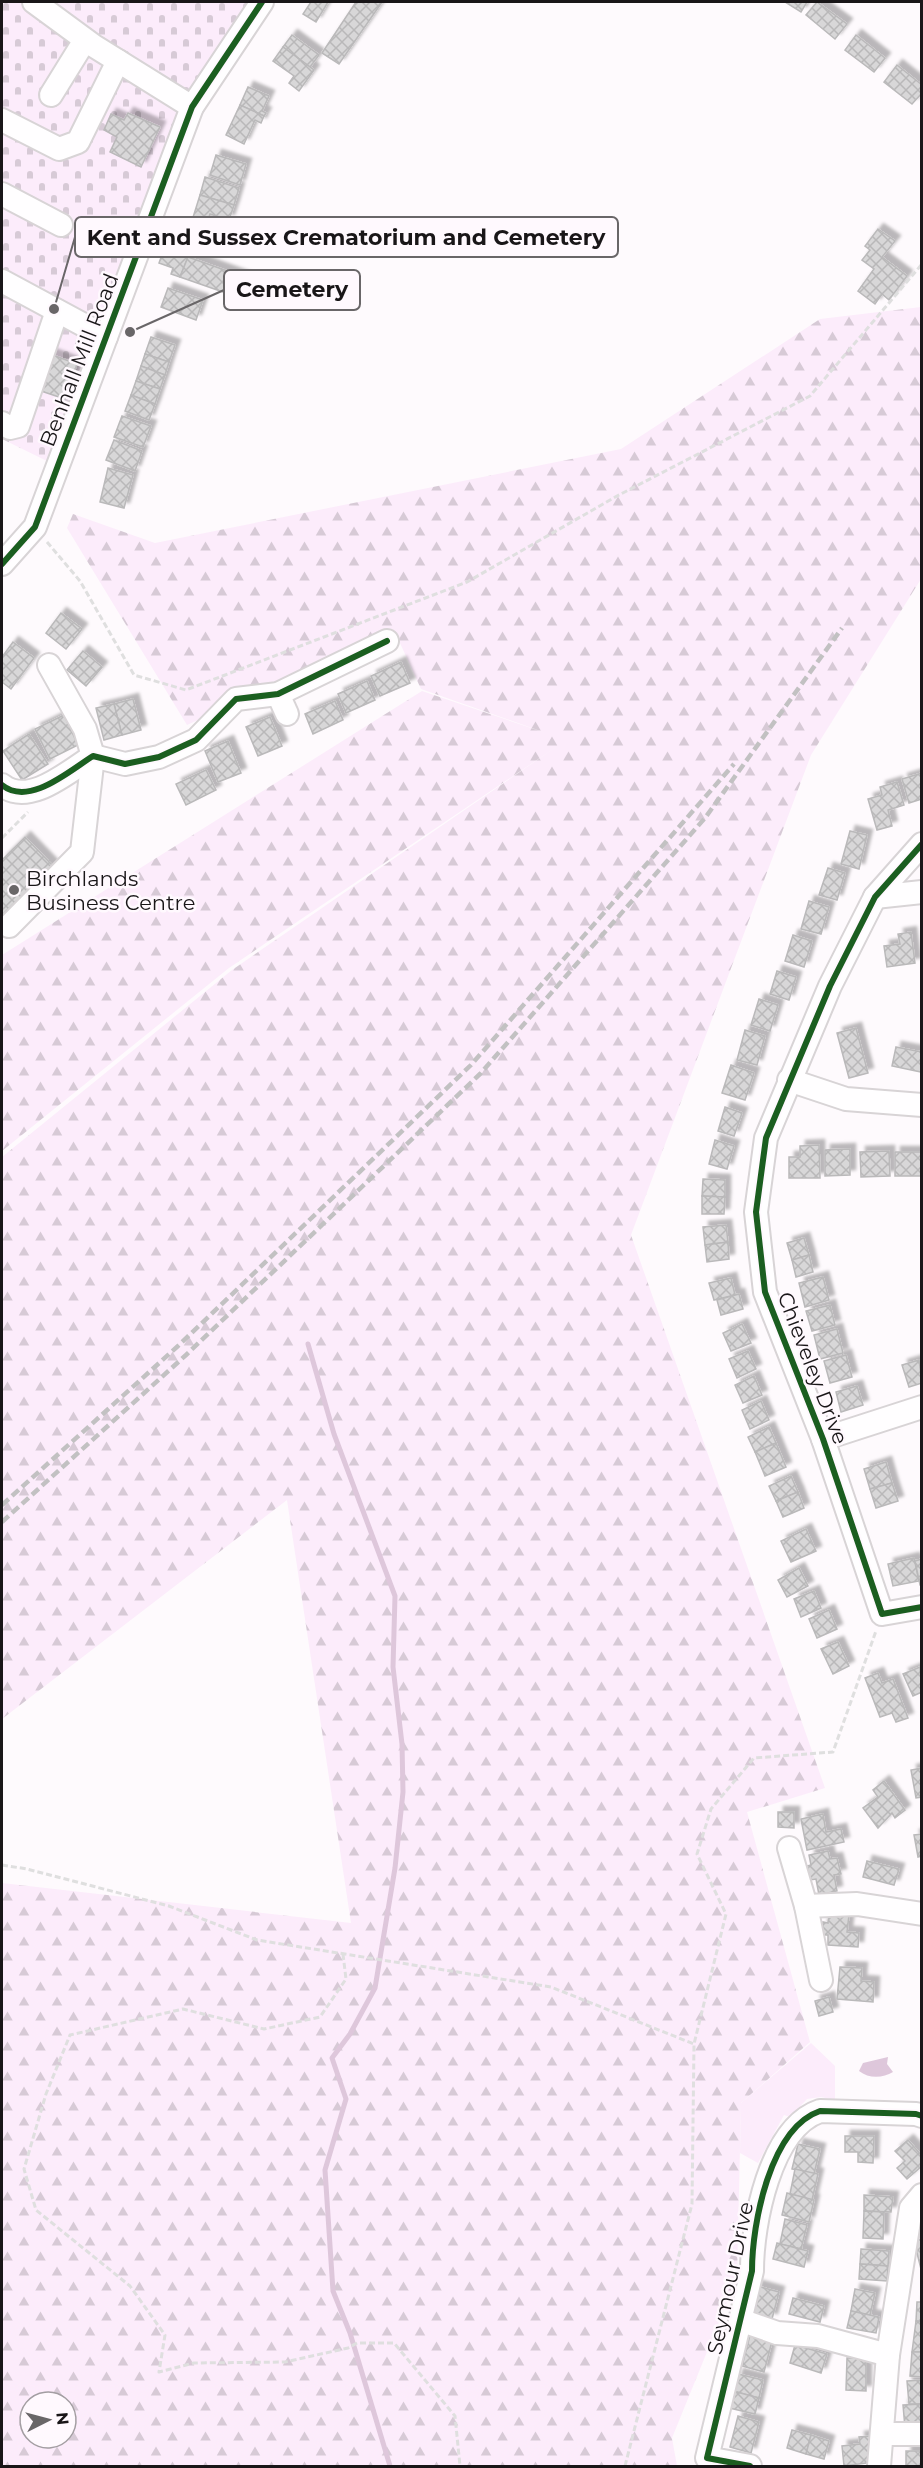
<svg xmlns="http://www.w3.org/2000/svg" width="923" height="2468" font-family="Montserrat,sans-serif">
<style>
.forest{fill:url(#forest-firs);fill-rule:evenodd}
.cemetery{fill:url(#cemetery-stones)}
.park{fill:#fcecfb}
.water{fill:#dec7db}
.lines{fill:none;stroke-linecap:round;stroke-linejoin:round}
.stream{stroke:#dec7db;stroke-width:5}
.building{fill:url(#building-cross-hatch);stroke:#bab9ba;stroke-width:1.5;filter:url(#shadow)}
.minor-casing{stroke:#d8d4d6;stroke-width:26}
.path{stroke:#dfdfdf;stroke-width:3;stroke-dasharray:6 3;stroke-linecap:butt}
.minor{stroke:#fffeff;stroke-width:22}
.rail{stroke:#c2c1c2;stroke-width:4.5;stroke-dasharray:9 4.5;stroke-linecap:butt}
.cycleway-casing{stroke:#fff9fe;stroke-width:10}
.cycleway{stroke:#1b5e20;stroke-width:6}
.poi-dot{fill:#696668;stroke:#fff9fe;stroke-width:2}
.labels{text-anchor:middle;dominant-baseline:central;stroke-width:5;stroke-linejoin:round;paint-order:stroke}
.street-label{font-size:21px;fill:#191618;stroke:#fff9fe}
.poi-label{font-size:21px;fill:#191618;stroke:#fff9fe;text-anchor:start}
.leader{fill:none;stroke:#696668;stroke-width:2}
.callout-dot{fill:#696668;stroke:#fff9fe;stroke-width:2}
.callout{fill:#fff9fe;stroke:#696668;stroke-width:2}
.callout-label{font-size:22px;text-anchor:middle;font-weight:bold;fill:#191618}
</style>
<defs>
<pattern id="forest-firs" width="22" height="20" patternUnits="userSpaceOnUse" patternTransform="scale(1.5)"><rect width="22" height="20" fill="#fcecfb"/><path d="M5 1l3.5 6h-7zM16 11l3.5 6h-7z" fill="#d7cad6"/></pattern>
<pattern id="cemetery-stones" width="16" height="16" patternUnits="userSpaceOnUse" patternTransform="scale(1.5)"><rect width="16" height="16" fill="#fcecfb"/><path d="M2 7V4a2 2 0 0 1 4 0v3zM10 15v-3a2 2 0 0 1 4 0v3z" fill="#d7cad6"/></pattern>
<pattern id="building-cross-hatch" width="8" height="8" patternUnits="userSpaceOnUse" patternTransform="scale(1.5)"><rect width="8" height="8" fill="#d8d7d8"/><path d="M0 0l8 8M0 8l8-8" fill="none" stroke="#b9b8b9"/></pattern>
<filter id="shadow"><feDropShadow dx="5.5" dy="-5.5" stdDeviation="1.5" flood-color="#0004"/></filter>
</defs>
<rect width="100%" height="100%" fill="#fefafd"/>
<path class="forest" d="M 921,307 L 921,579 L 811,755 L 631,1235 L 825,1788 L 747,1812 L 810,2042 L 741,2103 L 737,2278 L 672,2438 L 677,2466 L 2,2466 L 2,1883 L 351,1923 L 287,1500 L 2,1719 L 2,1157 L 232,970 L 559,745 L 229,968 L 2,1151 L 2,955 L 422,691 L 546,733 L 421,689 L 394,630 L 187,725 L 67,528 L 73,514 L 155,543 L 621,449 L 820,319 ZM 30,2402 L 66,2402 L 66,2438 L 30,2438 Z"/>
<polygon class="cemetery" points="2,2 248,2 194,89 49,462 2,439"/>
<polygon class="park" points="811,2043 835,2066 835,2100 821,2097 807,2099 790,2117 784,2115 758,2163 740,2153 741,2103"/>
<path class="water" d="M 888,2057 L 887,2064 L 893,2072 C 883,2078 869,2079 859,2071 L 863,2063 Z"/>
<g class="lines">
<polyline class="stream" points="308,1344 334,1434 395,1596 393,1667 402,1744 403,1792 395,1868 375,1988 350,2034 332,2058 346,2099 325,2170 333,2291 350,2333 390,2466"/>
</g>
<g class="building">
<polygon points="311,2 328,2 316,22 303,14"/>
<polygon points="356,2 382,2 339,64 322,53"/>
<polygon points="785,2 807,2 801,12"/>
<polygon points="817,2 847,24 835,39 806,15"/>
<polygon points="292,35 319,55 310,67 283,47"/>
<polygon points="856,35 885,58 874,72 845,50"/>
<polygon points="283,47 314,70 299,91 289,83 294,76 273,61"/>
<polygon points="897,65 922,85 922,93 912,104 884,82"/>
<polygon points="248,87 269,96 262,111 266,113 264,116 240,105"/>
<polygon points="240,105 264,116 261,123 255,120 244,144 226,135"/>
<polygon points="128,113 160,127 141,167 110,152 117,137 104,130 111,114 124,120"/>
<polygon points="216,155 246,164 240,185 210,175"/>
<polygon points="205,177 239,188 234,205 200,195"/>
<polygon points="200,195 234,205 229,220 210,214 204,232 190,227"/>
<polygon points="878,229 895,241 882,257 907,276 889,300 882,294 875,304 858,291 874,269 862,260 870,250 865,246"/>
<polygon points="168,238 182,243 188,257 180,277 171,274 173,268 159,263"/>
<polygon points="188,257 250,279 243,299 180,277"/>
<polygon points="168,288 203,300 196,320 161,307"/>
<polygon points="151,337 175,345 169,362 145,354"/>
<polygon points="50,354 77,364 65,399 38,390"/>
<polygon points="145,354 169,362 165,375 141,366"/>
<polygon points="141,366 165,375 160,389 136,381"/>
<polygon points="136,381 160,389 155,404 131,395"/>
<polygon points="131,395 155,404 149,420 125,411"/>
<polygon points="122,416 151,426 143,447 114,437"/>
<polygon points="114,440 142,451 135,471 106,460"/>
<polygon points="108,468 133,475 124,508 100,502"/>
<polygon points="61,613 82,629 66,649 46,633"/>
<polygon points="13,642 34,658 11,689 2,682 2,657"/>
<polygon points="83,651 102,667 86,686 67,670"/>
<polygon points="401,662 410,683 380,696 371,676"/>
<polygon points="367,681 375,700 346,713 338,694"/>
<polygon points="133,699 141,730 122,735 114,704"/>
<polygon points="335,701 343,720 313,734 305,714"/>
<polygon points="114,704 122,735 104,740 96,708"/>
<polygon points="64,715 78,745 50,759 35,729"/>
<polygon points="270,717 282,746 258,756 246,727"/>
<polygon points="29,734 48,764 22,780 3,751"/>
<polygon points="228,741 241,773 218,782 205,751"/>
<polygon points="206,770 216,790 186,805 176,784"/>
<polygon points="922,773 922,799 909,803 902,779"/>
<polygon points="897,782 904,805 888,810 892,826 877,830 868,799 882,795 880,787"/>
<polygon points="850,831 867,835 859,869 841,864"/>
<polygon points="25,837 53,866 2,915 2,860"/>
<polygon points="828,868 845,873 837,900 819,895"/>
<polygon points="809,901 829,907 821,934 801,929"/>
<polygon points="911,932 915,963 887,967 884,946 900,944 898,934"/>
<polygon points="793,935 812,941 804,967 785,961"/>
<polygon points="777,971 796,977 789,1000 770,994"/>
<polygon points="759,999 778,1005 770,1031 751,1025"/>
<polygon points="856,1028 868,1073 849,1078 837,1033"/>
<polygon points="745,1030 765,1036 757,1065 737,1060"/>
<polygon points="896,1047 922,1052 921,1072 892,1066"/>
<polygon points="731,1065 754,1073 745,1100 722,1093"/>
<polygon points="725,1107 742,1113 734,1136 718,1131"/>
<polygon points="715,1140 734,1146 727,1169 709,1164"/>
<polygon points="819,1145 820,1178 789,1178 789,1157 800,1157 800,1146"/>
<polygon points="850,1149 850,1175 825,1176 825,1150"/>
<polygon points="889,1151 890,1176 861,1177 860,1152"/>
<rect x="895" y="1152" width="27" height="24"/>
<polygon points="703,1179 725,1180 725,1197 702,1196"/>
<polygon points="702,1196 725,1197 724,1214 702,1214"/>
<polygon points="726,1225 728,1242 705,1245 703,1227"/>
<polygon points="804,1238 809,1255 792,1260 787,1243"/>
<polygon points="728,1242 729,1259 707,1262 705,1245"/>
<polygon points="809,1255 813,1272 796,1277 792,1260"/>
<polygon points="823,1277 829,1300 805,1307 799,1283"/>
<polygon points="731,1278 735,1295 714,1300 709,1283"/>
<polygon points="739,1294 743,1309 721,1315 717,1300"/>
<polygon points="830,1305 835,1325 812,1331 806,1311"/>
<polygon points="742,1324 751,1343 731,1351 723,1333"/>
<polygon points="837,1329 843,1353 820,1359 814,1335"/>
<polygon points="748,1351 756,1369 737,1378 729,1359"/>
<polygon points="846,1355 852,1377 830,1383 824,1361"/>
<polygon points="919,1360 922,1383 909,1387 902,1365"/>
<polygon points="754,1376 762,1395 743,1403 735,1385"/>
<polygon points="857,1386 863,1405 841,1412 836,1392"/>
<polygon points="761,1401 769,1420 750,1429 742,1410"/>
<polygon points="769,1427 776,1443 755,1452 748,1437"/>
<polygon points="776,1443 786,1467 765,1476 755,1452"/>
<polygon points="886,1462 892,1483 870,1489 864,1469"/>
<polygon points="791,1476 798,1492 776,1501 769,1486"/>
<polygon points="892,1483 898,1501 876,1508 870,1489"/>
<polygon points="798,1492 804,1508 783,1517 776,1501"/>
<polygon points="806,1529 816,1551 791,1562 781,1541"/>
<polygon points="914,1558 919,1581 893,1586 888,1564"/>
<polygon points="922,1559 922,1585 920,1585 915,1561"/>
<polygon points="799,1568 808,1586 787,1597 778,1580"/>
<polygon points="814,1591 821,1608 801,1617 794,1599"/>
<polygon points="829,1610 837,1629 817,1638 809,1619"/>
<polygon points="838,1642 849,1666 833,1674 821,1649"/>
<polygon points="920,1667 922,1692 913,1696 903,1674"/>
<polygon points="878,1673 882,1683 893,1679 908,1718 896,1722 892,1713 880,1717 865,1678"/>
<polygon points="922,1768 922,1797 916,1798 911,1770"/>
<polygon points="884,1781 905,1810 895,1818 892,1813 878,1828 863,1808 878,1797 873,1790"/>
<polygon points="778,1812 794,1812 794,1828 778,1827"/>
<polygon points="823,1814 826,1832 841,1829 844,1842 807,1850 801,1819"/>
<polygon points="922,1834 922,1856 918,1857 914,1835"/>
<polygon points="828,1851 830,1859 837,1858 841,1874 834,1875 837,1891 819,1895 816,1879 810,1880 807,1866 811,1865 809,1855"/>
<polygon points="867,1861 899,1869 894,1885 863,1877"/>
<polygon points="829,1914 849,1915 847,1932 859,1933 858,1947 828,1945 828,1935 822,1935 823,1922 828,1923"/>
<polygon points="840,1967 862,1968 861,1981 874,1982 873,2002 837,1999"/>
<polygon points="829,1997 833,2012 819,2016 815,2001"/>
<polygon points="845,2136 874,2136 873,2163 858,2162 858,2152 845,2152"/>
<polygon points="908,2140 922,2156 922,2166 907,2179 897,2168 905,2161 895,2151"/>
<polygon points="798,2144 820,2149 814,2174 792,2169"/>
<polygon points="795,2169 818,2174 812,2200 790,2194"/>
<polygon points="787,2193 814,2200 809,2222 782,2215"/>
<polygon points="864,2195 893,2197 891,2212 864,2211"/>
<polygon points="864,2211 884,2212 883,2239 863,2238"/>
<polygon points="785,2219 807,2225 801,2249 780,2244"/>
<polygon points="922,2239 922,2273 914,2241"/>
<polygon points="777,2243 808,2251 804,2267 773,2259"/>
<polygon points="861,2249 889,2251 888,2266 860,2264"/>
<polygon points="860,2264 888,2266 887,2281 859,2279"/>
<polygon points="757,2286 779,2292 772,2319 750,2313"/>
<polygon points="855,2289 875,2293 870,2315 851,2311"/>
<polygon points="793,2298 824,2306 820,2322 789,2314"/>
<polygon points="917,2302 922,2302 922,2322 916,2321"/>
<polygon points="851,2311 879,2317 876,2333 847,2328"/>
<polygon points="916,2321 922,2322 922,2352 912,2352"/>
<polygon points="750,2335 772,2341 764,2372 742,2366"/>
<polygon points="795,2345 827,2354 821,2373 790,2363"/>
<polygon points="912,2352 922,2352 922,2377 910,2376"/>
<polygon points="847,2358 866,2358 866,2391 846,2390"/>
<polygon points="738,2374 763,2380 759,2398 733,2391"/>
<polygon points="922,2380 922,2404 909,2404 907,2381"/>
<polygon points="733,2391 759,2398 755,2414 729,2408"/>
<polygon points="922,2404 922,2427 905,2428 903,2405"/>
<polygon points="738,2416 759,2422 751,2453 730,2447"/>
<polygon points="792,2430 811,2435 806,2454 787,2448"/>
<polygon points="811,2435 829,2441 824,2459 806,2454"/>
<polygon points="871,2436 874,2462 844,2466 842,2446 860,2444 859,2437"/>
<rect x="906" y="2451" width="16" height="15"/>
</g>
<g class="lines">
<defs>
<g id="minor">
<polyline points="34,2 94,46 192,107"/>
<polyline points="51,95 85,40"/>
<polyline points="2,120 59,149 78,142 118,61"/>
<polyline points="2,194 61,225"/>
<polyline points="2,281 106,337"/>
<polyline points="2,423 10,428 18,426 57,311"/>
<polyline points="2,564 35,527 192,107 262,2"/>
<polyline points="278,694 287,714"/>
<path d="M 2,785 C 29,807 69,771 93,756 L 125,764 L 159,757 L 196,740 L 236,699 L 278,694 L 387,641"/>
<polyline points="922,844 875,897 830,986 766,1138 756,1212 765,1292 823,1439 882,1614 922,1607"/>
<polyline points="875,897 922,892"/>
<polyline points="9,926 82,852 93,756 85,729 49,665"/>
<polyline points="789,1080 846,1099 922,1105"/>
<polyline points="823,1439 922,1407"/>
<polyline points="789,1848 806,1906 857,1904 922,1914"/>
<polyline points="806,1906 821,1980"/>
<polyline points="740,2320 777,2333 818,2336 888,2355"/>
<polyline points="882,2434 922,2434"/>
<path d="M 750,2466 L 707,2458 L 752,2271 C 752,2224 770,2128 820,2111 L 916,2114 L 922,2116"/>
<polyline points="879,2466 888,2355 911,2208 922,2195"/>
</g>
</defs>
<use href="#minor" class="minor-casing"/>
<g class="path">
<polyline points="47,542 80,581 134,675 186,690 467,582 617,496 810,396 922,264"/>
<polyline points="2,838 28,812"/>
<polyline points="2,1865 27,1869 169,1906 257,1940 551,1987 694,2044"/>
<polyline points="343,1954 346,1979 320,2017 264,2029 183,2009 70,2035 46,2094 24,2169 36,2210 130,2286 165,2335 159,2372 194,2363 285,2362 348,2348 357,2343 394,2343 455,2416 460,2466"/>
<polyline points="625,2466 692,2204 694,2044 726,1914 697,1854 711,1809 754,1758 833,1752 876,1631"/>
</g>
<use href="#minor" class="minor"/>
<g class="rail">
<polyline points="2,1505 178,1346 471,1065 734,764"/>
<polyline points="2,1522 186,1355 480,1074 705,818 842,628"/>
</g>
<defs>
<g id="cycleway">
<polyline points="2,564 35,527 192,107 262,2"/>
<path d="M 2,785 C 29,807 69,771 93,756 L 125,764 L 159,757 L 196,740 L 236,699 L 278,694 L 387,641"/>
<polyline points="922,844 875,897 830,986 766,1138 756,1212 765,1292 823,1439 882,1614 922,1607"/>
<path d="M 750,2466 L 707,2458 L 752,2271 C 752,2224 770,2128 820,2111 L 916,2114 L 922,2116"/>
</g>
</defs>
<use href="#cycleway" class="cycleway-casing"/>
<use href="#cycleway" class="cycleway"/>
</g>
<circle class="poi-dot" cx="14" cy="890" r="6"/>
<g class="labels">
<g class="street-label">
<text transform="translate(79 360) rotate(-69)">Benhall Mill Road</text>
<text transform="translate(813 1368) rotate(69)">Chieveley Drive</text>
<text transform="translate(730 2278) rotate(-78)">Seymour Drive</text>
</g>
<g class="poi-label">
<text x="26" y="878">Birchlands<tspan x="26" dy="24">Business Centre</tspan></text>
</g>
</g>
<path class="leader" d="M54 309L75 237M130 332L224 290"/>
<g class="callout-dot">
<circle cx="54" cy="309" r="6"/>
<circle cx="130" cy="332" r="6"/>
</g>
<g class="callout">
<rect x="75" y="217" width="543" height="40" rx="6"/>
<rect x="224" y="270" width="136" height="40" rx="6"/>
</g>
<g class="callout-label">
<text x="346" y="245">Kent and Sussex Crematorium and Cemetery</text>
<text x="292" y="297">Cemetery</text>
</g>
<rect width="923" height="2468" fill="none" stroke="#191618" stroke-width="6"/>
<g transform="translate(48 2420) rotate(84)"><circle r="28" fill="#fff9fe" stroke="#a39ea2" stroke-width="1.5"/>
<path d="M0-4.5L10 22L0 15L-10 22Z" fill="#696668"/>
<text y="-9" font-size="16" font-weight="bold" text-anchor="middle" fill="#191618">N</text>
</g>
</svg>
